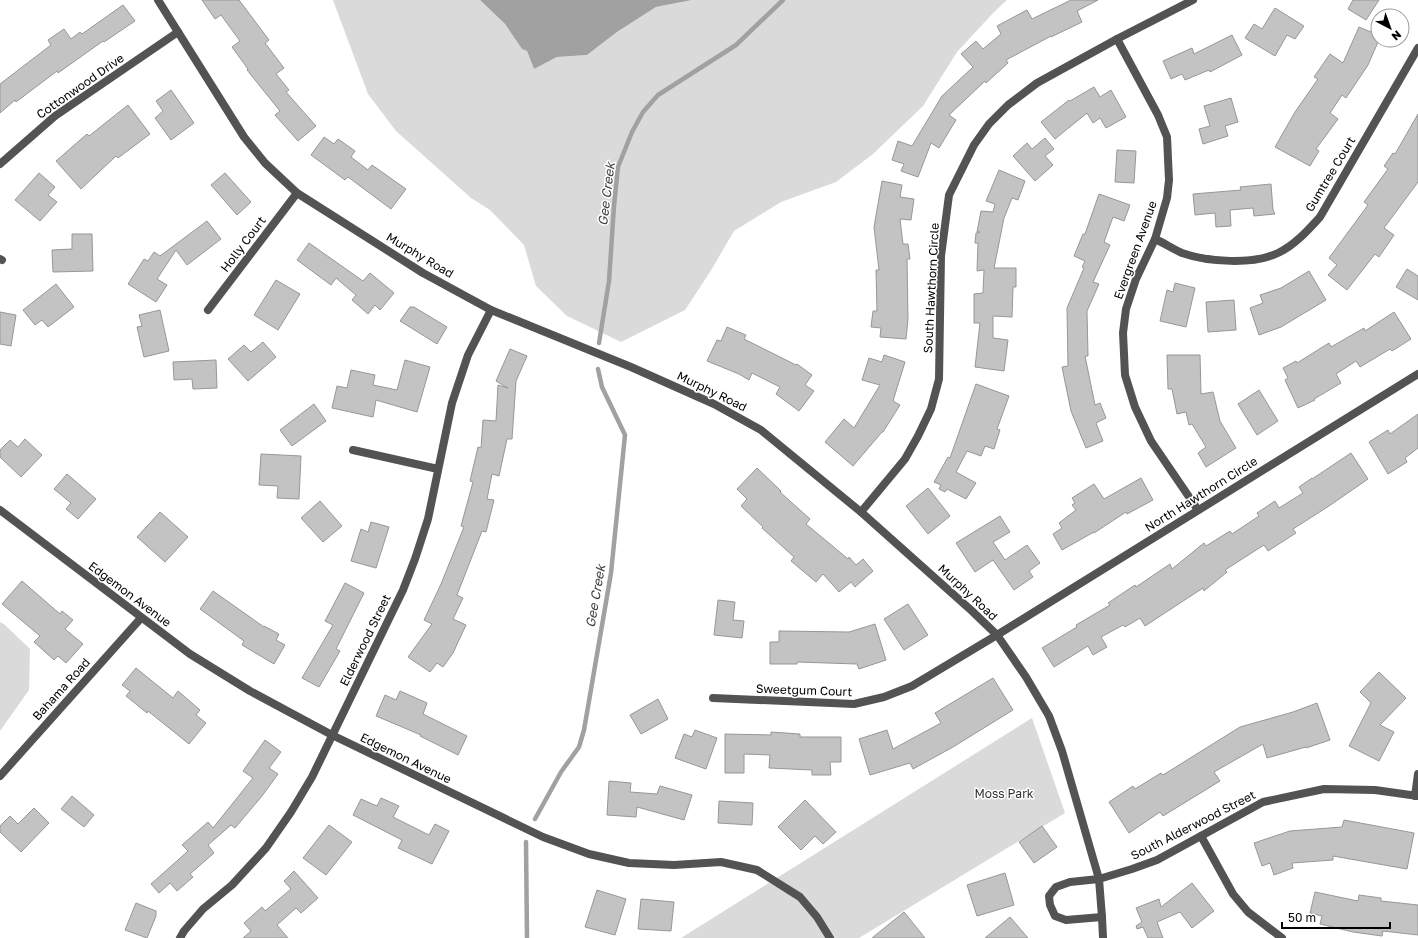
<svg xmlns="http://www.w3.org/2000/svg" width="1418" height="938" font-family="'Golos Text',sans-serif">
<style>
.green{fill:#dadada}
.water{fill:#a1a1a1}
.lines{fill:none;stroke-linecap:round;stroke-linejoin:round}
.stream{stroke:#a1a1a1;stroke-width:4.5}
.building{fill:#c3c3c3;stroke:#979797}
.minor{stroke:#535353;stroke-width:8}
.tertiary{stroke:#535353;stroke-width:8}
.labels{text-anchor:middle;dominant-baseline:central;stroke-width:3;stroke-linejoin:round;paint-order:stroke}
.street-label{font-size:12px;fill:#000;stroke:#fff}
.park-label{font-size:12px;fill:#313131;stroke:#fff}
.water-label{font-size:13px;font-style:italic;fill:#424242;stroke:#fff}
</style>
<rect width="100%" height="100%" fill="#fff"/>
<g class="green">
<polygon points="333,0 480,0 505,24 522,49 527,51 534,69 557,57 587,55 617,32 656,7 692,0 1007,0 994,12 957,52 923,106 873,154 836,182 781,202 734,231 710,272 685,310 621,342 567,316 536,286 524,245 490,210 471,198 396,131 368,94"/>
<polygon points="0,622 5,625 30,649 29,690 0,731"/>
<polygon points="1032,718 1065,813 859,938 681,938"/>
</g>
<polygon class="water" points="480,0 692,0 656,7 617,32 587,55 557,57 534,69 527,51 522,49 505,24"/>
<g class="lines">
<g class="stream">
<polyline points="599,343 609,281 614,206 618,167 632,132 643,112 658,95 736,45 783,0"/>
<polyline points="535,819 561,772 579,747 584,730 611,573 625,435 602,387 598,369"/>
<polyline points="526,842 527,938"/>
</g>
</g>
<g class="building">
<polygon points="202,0 239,0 269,40 265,43 284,68 276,74 289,90 286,92 316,126 298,141 275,115 280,111 247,70 248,69 232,47 240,41 221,15 215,19"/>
<polygon points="1071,0 1098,0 1077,11 1082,22 1051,37 1051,36 1006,60 1008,63 986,83 985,81 949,115 956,120 939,148 931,143 918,177 901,171 904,164 892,160 898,141 912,146 942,96 973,67 961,54 976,41 983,49 1001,34 997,26 1027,10 1032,19"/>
<polygon points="1353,0 1379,0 1366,20 1348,9"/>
<polygon points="123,5 135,21 104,42 103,41 58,73 57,71 16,102 15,100 0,113 0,84 51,45 48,40 64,29 71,39 80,32 82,34"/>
<polygon points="1275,8 1304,26 1295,39 1287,35 1275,56 1245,38 1254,24 1262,29"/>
<polygon points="1359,27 1378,35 1378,42 1368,65 1346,98 1342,95 1330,113 1338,119 1316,149 1319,151 1310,166 1275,147 1295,112 1318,79 1314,77 1330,54 1343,63"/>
<polygon points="1232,35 1242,55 1210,72 1209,70 1185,80 1182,74 1171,79 1163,61 1192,48 1194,54"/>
<polygon points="1094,87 1100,97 1111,90 1126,117 1106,128 1100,118 1093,123 1087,113 1055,139 1041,122 1069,100 1070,101"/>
<polygon points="171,90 194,123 171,140 155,118 163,111 156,101"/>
<polygon points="1231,98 1238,122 1225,126 1228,136 1203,144 1199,129 1210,126 1204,106"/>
<polygon points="128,105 150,134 118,158 116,156 81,189 56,161 87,134 89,136"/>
<polygon points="1418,114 1418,182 1384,228 1394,235 1379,257 1375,254 1347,290 1328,275 1337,265 1329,258 1368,205 1364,202 1388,169 1384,166 1393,153 1395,154"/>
<polygon points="324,137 334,144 338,139 355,151 351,157 368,170 372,165 406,189 391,209 348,177 345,180 311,155"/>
<polygon points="1045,138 1054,149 1045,156 1053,165 1035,181 1013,156 1027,143 1032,149"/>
<polygon points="1117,150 1136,151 1134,183 1115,182"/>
<polygon points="999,170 1025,181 1018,200 1012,198 1004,218 994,268 1016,268 1016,287 1013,287 1012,317 993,316 993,338 1008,340 1004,371 975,367 980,323 974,323 974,294 983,293 984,270 977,271 978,243 975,243 976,233 980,232 977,232 981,211 993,212 995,204 986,201"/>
<polygon points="39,173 55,187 48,195 57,202 40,221 15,200"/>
<polygon points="225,173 251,202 237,215 211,185"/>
<polygon points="882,181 902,185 900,197 914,199 911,220 900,219 903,244 908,244 910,259 907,259 908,319 906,339 880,337 881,328 871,327 873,311 877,311 876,270 879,270 874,227"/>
<polygon points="1271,184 1273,210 1275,214 1254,216 1253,208 1230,210 1231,226 1216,227 1215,213 1195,215 1193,194 1241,190 1240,187"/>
<polygon points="1099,194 1130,205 1124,221 1113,217 1104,242 1110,245 1093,282 1099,284 1087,311 1088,356 1085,356 1095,405 1100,403 1106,418 1096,423 1103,441 1086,448 1071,411 1062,367 1068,366 1067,308 1084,268 1082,267 1085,261 1074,256 1083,234 1085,234"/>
<polygon points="207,221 221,239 187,265 176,250 157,279 167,285 156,302 128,284 144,259 148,261 154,252 160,256"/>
<polygon points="72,234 92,234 93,271 53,272 52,250 72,249"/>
<polygon points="309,243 363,281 370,273 394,293 380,310 375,305 368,314 352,300 356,295 336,278 331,285 297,260"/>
<polygon points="1407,269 1418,276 1418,300 1396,287"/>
<polygon points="1309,271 1326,300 1281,327 1259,335 1250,308 1263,303 1260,295 1281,288"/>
<polygon points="276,280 300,294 278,330 254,315"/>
<polygon points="1175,283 1195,288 1186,327 1160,321 1167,290 1173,292"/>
<polygon points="56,284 74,307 48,327 42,320 35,325 23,310"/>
<polygon points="1234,300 1236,330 1208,332 1206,302"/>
<polygon points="410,307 414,307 447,327 437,344 400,321"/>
<polygon points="160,310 169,351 144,357 137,327 142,326 139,315"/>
<polygon points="0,312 16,315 11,346 0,344"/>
<polygon points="1394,312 1411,339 1392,351 1390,349 1360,367 1356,361 1336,374 1341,383 1314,399 1315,400 1298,408 1285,380 1288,378 1283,368 1296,361 1297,363 1329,343 1331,347 1364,328 1365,331"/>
<polygon points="727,327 746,335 744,339 796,365 797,364 812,375 805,385 814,391 799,411 776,394 780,387 752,373 749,380 739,374 707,361 717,340 721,341"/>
<polygon points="263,342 276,357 248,381 228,359 244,345 251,352"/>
<polygon points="510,349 527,356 516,381 512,439 507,439 499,476 492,474 487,499 494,500 486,532 482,531 457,595 463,598 453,619 466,625 453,653 443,667 437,663 430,672 408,657 432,624 424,620 441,584 464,527 461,526 473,482 470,481 478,447 481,448 483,420 496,421 498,385 508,388 496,381"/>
<polygon points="884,355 905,362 893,401 900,405 883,432 882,432 853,466 825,442 844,419 854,428 880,385 862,380 869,358 882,362"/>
<polygon points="1167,355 1200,355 1201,394 1213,392 1220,421 1236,448 1206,467 1198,453 1206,447 1192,424 1189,425 1186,412 1177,414 1172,389 1168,389"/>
<polygon points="216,360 217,388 193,389 192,379 174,380 173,362"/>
<polygon points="405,360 430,367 417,412 376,400 373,417 332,408 337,386 347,388 351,370 375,375 373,385 397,390"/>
<polygon points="976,384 1009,396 997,429 1000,430 994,449 985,446 981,456 967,451 956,472 976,483 966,499 947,489 945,492 939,489 941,485 934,482 948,457 950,458"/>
<polygon points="1259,390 1278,421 1257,435 1238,404"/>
<polygon points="314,404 326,421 292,446 280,430"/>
<polygon points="1418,414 1418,448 1405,458 1407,462 1388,474 1369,442 1388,430 1390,434"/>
<polygon points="25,439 42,455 21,477 0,457 0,450 10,440 18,447"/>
<polygon points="1351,453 1368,479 1329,506 1293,529 1296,533 1268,551 1264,545 1225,570 1227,572 1204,591 1203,588 1145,626 1140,618 1125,627 1123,625 1101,637 1107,647 1093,655 1088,646 1054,667 1042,648 1077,627 1076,625 1110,605 1108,603 1135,585 1136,587 1170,564 1172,569 1204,543 1206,546 1230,531 1232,534 1259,516 1257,513 1275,501 1279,508 1303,493 1299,487 1312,478 1312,479"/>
<polygon points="261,454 301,456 299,499 277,498 278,486 259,485"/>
<polygon points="757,468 781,491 780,492 810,519 806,524 848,559 849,557 856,565 863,559 873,571 855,587 851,582 839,592 823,574 816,582 791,561 794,557 762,528 763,527 741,506 747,499 737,489"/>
<polygon points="67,474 96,499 78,519 66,509 71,503 54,489"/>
<polygon points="1141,478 1153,500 1127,514 1126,512 1094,533 1094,532 1062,550 1053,534 1062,528 1059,523 1076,510 1072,505 1075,503 1072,498 1094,484 1104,499"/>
<polygon points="928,488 950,516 928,534 906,506"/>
<polygon points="320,501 342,526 323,542 301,518"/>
<polygon points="160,512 188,537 165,562 137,537"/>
<polygon points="1000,516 1010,532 993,542 1005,560 1027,545 1040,563 1029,571 1033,577 1014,590 993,560 975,572 956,543"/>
<polygon points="371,522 389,527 376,568 351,561 361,529 368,532"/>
<polygon points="22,581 60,614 62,611 73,620 65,629 83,644 66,663 58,656 54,660 34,642 40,636 2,604"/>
<polygon points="345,583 364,593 336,649 340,651 319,687 302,678 333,625 325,621"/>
<polygon points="213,591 264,627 264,626 279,634 276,640 285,645 274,664 242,645 244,641 200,609"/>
<polygon points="718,600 735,602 733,620 744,621 742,638 714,635"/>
<polygon points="908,604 928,635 904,650 884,619"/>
<polygon points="875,624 886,660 859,669 857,664 797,662 797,664 770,664 770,642 779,642 779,631 849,632"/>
<polygon points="136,668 173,698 178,691 200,710 196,715 206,723 189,744 148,711 147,713 126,696 130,691 122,685"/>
<polygon points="1379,672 1406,698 1380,725 1394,732 1379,761 1349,746 1371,703 1360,692"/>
<polygon points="993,678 1013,710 953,747 913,769 910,763 870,775 859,739 887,730 893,749 941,723 935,713"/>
<polygon points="400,691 427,703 423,714 467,736 458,755 420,736 421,735 376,716 385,695 396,700"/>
<polygon points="658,699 668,719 641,734 630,715"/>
<polygon points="1317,703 1330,740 1306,748 1306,747 1267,758 1263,744 1214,772 1220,781 1163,816 1160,812 1129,833 1109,802 1133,786 1135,789 1161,773 1163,775 1240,727 1293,712"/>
<polygon points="695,730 717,738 706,769 675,758 684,734 692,737"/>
<polygon points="771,732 800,734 800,737 841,737 841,762 830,762 831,775 812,775 812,770 769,768 770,755 744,754 744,773 725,773 725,734 771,735"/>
<polygon points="265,740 281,752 269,768 278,774 262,796 235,828 231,825 208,845 214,853 190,874 193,877 177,891 170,883 159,893 151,884 188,851 182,845 208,822 213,828 253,778 243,771"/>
<polygon points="609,781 631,783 630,792 657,794 660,786 692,795 684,820 637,807 636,817 607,815"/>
<polygon points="72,796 94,815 84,827 61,809"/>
<polygon points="381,798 399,806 393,817 429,835 435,824 449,831 432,864 398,848 402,840 353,815 361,799 377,806"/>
<polygon points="805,800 836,832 823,844 815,836 801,850 778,827"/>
<polygon points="719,801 753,803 752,825 718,823"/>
<polygon points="34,808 49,823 21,852 0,832 0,826 10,816 18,824"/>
<polygon points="1344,820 1414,833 1407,869 1333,856 1333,860 1292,863 1293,868 1274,875 1270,863 1262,866 1254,843 1290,831 1342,827"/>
<polygon points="329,825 352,842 326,875 303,858"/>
<polygon points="1042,826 1057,847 1034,863 1019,842"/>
<polygon points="294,871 318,898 301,913 296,908 277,925 288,938 243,938 251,931 244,923 262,907 265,911 291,889 284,881"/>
<polygon points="1005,873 1014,905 977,916 967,885"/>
<polygon points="1192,883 1214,911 1192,928 1180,912 1157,922 1163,938 1148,938 1143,927 1137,929 1136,926 1142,922 1136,908 1159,899 1161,907"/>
<polygon points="597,890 626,899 615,935 585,927"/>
<polygon points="1315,892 1358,901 1359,895 1381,898 1381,901 1418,905 1418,935 1383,931 1382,936 1353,932 1320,924 1322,916 1310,913"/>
<polygon points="641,899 674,902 671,931 638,929"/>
<polygon points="136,903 156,911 156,916 147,938 125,930"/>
<polygon points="904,912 925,938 872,938"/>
<polygon points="1010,917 1028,938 985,938"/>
</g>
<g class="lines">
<g class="minor">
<polyline points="1117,39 1158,115 1167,137 1169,180 1167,198 1155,239 1136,279 1126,309 1123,333 1125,375 1135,407 1151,441 1198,510"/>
<polyline points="0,164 55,116 178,32"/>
<path d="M 1155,239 C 1164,243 1173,249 1182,253 C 1208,262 1253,265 1278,253 C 1295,245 1308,230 1320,217 L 1418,48"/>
<polyline points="0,259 2,260"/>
<polyline points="208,310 297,193"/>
<polyline points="353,450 438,469"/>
<polyline points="861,512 905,459 918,436 931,409 939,379 941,256 949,195 974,145 989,124 1008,105 1037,83 1117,39 1193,0"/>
<polyline points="713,698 854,704 884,697 912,686 997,635 1418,374"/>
<polyline points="0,776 141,618"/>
<polyline points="1415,796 1418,774"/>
<polyline points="1201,836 1233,894 1248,912 1282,938"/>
<polyline points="1102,917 1066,920 1055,916 1050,905 1049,896 1056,887 1070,882 1099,879 1132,869 1157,860 1263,802 1324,789 1375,790 1418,796"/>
<polyline points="180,938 184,931 203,909 232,885 266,848 291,812 312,777 403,590 415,559 428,519 452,403 468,355 491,310"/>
</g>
<g class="tertiary">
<polyline points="158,0 244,137 265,163 297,193 423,273 491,310 631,367 714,404 761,430 861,512 972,611 997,635 1026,677 1049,716 1062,751 1099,879 1102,917 1103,938"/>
<polyline points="0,510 190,654 250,691 332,735 543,837 589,854 629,863 674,865 721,862 757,870 800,897 817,917 830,938"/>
</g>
</g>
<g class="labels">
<g class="street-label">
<text transform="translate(80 86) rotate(-35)">Cottonwood Drive</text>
<text transform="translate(1330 174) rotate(-59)">Gumtree Court</text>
<text transform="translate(243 244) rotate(-53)">Holly Court</text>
<text transform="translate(1135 250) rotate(-70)">Evergreen Avenue</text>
<text transform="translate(420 255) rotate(31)">Murphy Road</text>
<text transform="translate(931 288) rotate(-87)">South Hawthorn Circle</text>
<text transform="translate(712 391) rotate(26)">Murphy Road</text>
<text transform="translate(1201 494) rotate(-32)">North Hawthorn Circle</text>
<text transform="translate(968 592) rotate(43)">Murphy Road</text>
<text transform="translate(130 594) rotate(37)">Edgemon Avenue</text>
<text transform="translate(365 640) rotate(-64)">Elderwood Street</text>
<text transform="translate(61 689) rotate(-48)">Bahama Road</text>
<text transform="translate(804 690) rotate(2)">Sweetgum Court</text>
<text transform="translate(406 758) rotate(26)">Edgemon Avenue</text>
<text transform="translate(1193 825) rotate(-27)">South Alderwood Street</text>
</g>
<g class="park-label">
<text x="1004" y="793">Moss Park</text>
</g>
<g class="water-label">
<text transform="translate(606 194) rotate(-83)">Gee Creek</text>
<text transform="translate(595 596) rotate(-80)">Gee Creek</text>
</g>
</g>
<g transform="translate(1390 28) rotate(139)"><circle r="19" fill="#ffffff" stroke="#999999"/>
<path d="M0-3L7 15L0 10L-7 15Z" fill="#000000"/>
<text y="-6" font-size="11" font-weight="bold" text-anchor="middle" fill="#000000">N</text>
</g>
<path d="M1282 922v6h108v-6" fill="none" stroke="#000000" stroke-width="2"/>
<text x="1288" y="922" font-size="12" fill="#000000" stroke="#ffffff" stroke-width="3" paint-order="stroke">50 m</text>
</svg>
